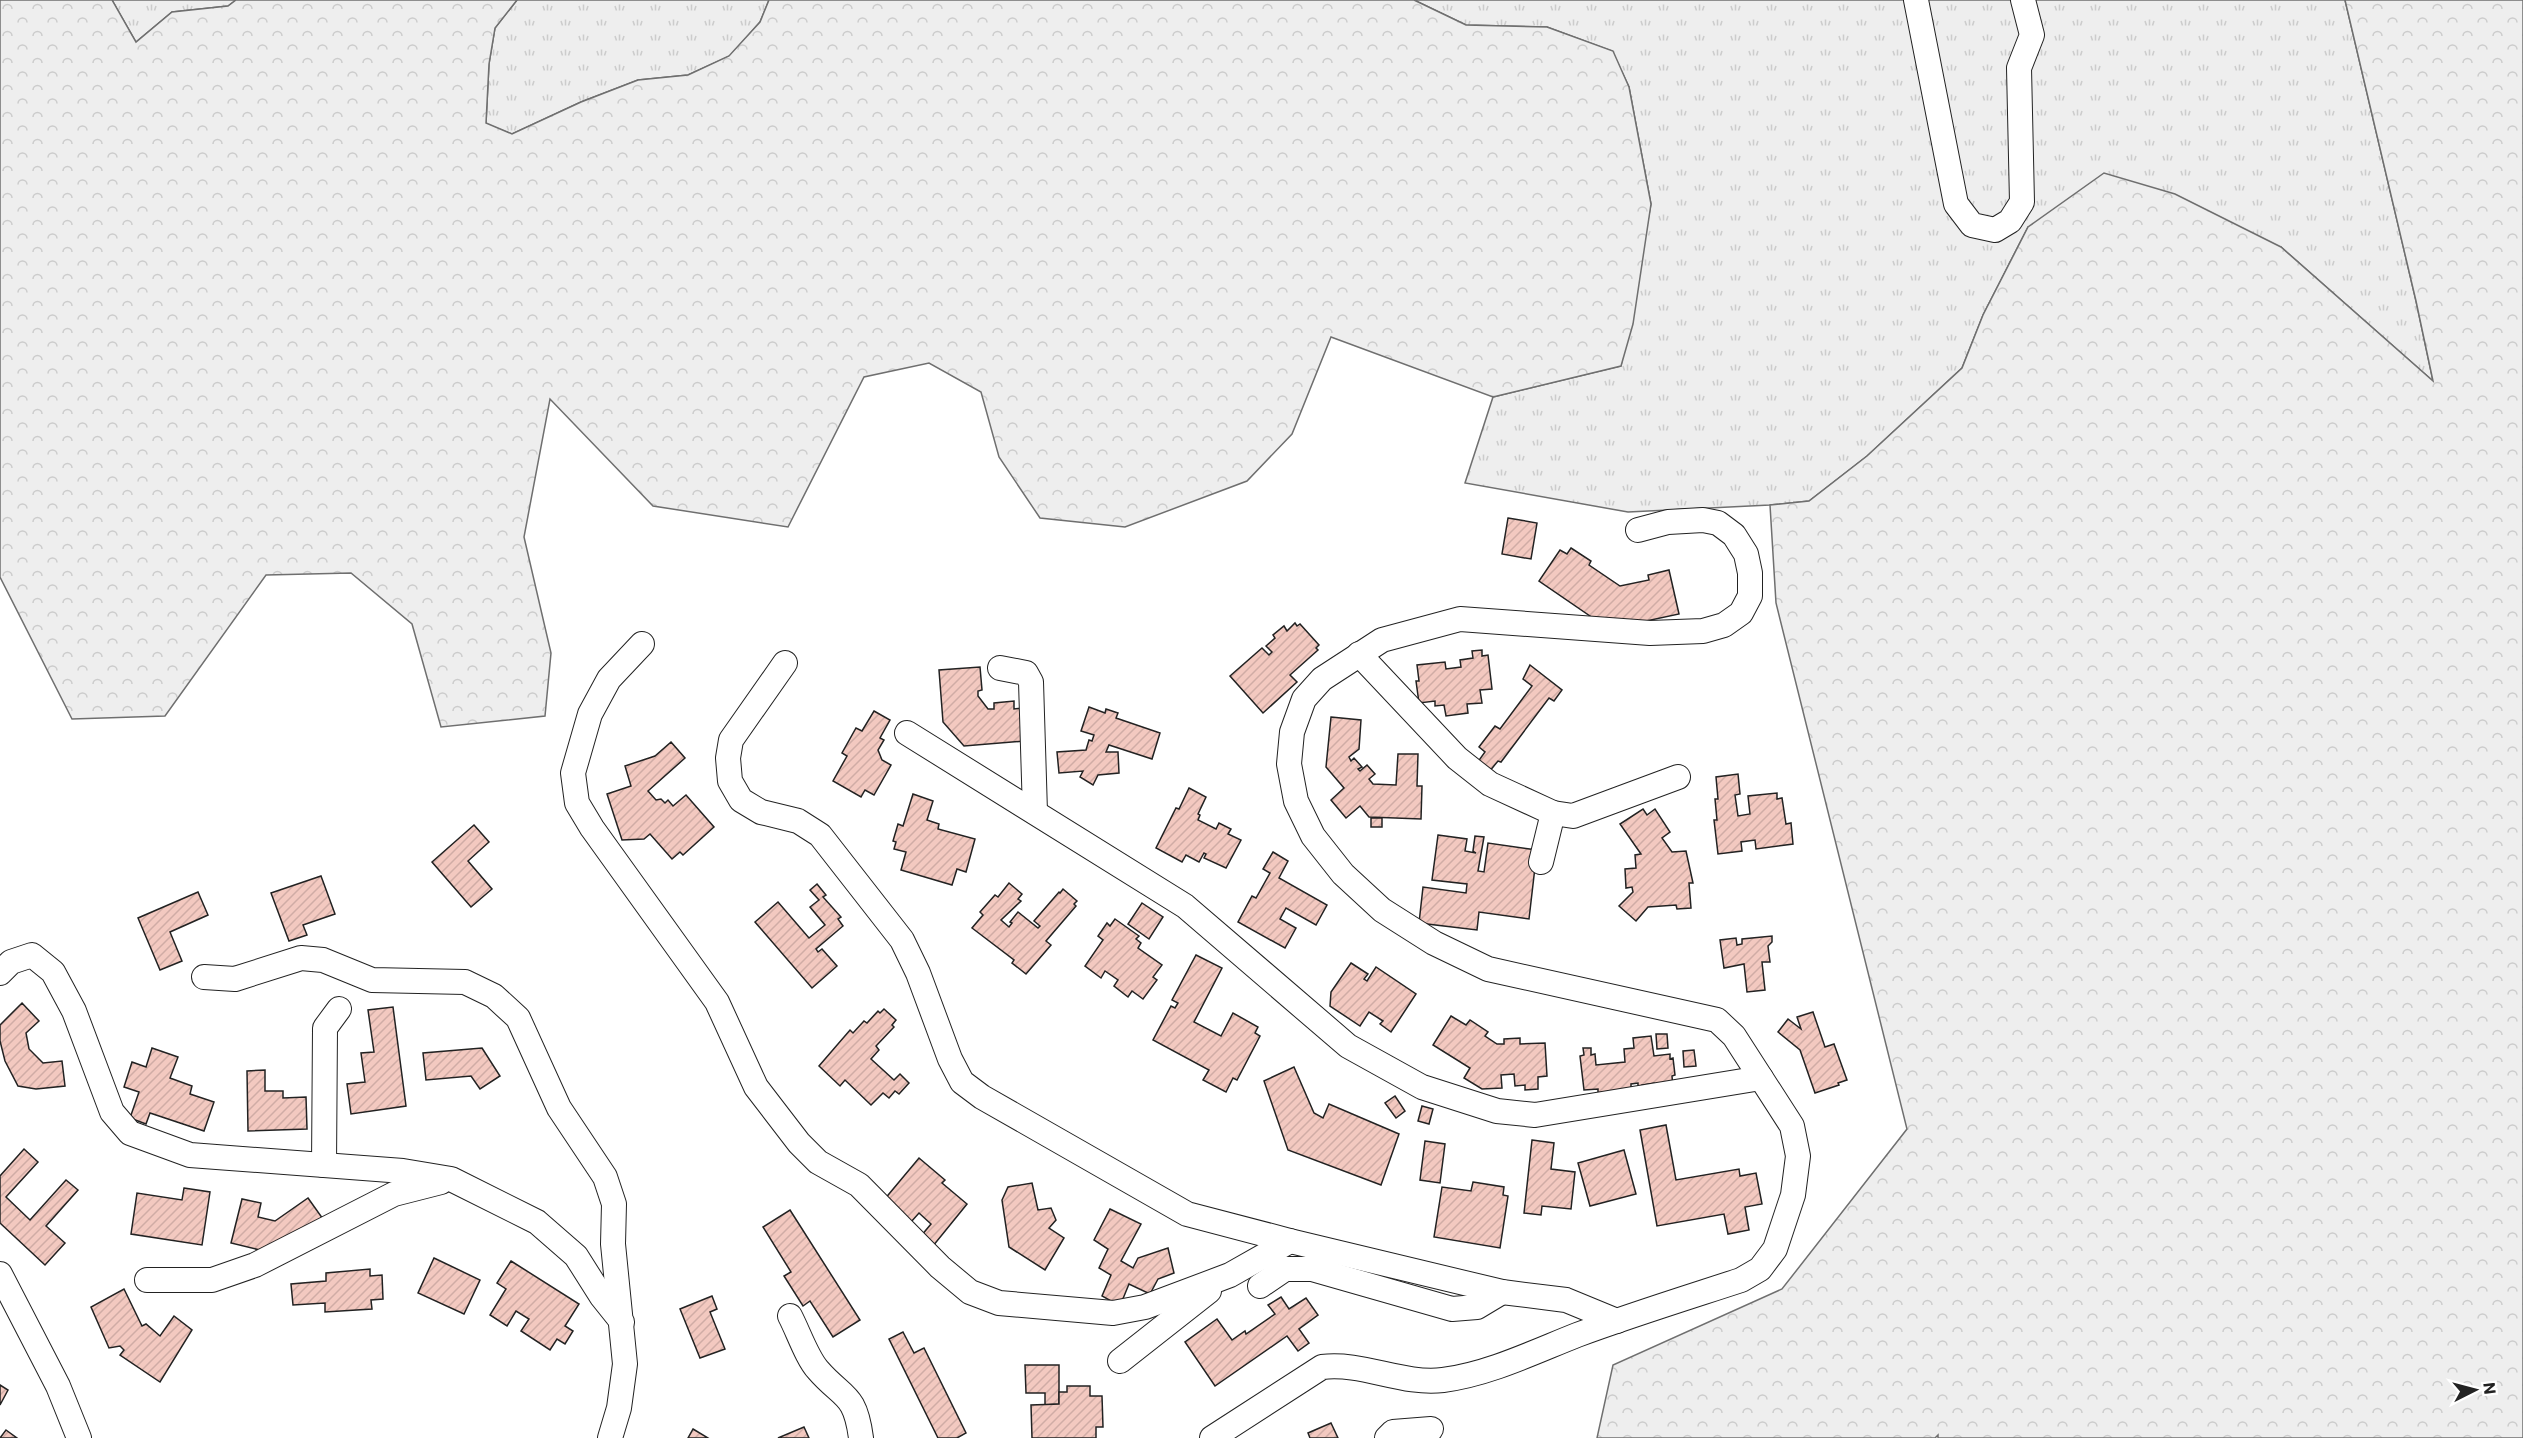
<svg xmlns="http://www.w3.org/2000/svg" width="2523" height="1438" font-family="Commissioner,sans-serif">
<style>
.grass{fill:url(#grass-tufts);stroke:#6f6f6f;stroke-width:1.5}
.forest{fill:url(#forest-crowns);stroke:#6f6f6f;stroke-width:1.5}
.building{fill:url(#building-hatch);stroke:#222;stroke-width:1.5}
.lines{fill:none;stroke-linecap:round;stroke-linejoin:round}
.minor-casing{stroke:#222;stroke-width:26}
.minor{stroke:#fff;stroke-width:24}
</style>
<defs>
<pattern id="grass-tufts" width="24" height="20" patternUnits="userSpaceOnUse" patternTransform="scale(1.5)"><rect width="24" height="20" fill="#eee"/><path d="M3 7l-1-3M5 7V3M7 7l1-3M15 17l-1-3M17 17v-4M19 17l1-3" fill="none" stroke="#ccc"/></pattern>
<pattern id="forest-crowns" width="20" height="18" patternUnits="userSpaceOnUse" patternTransform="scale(1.5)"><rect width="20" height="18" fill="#eee"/><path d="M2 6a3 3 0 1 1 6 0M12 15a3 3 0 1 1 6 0" fill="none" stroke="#ccc"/></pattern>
<pattern id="building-hatch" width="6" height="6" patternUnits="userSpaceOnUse" patternTransform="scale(1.5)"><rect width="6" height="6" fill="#f3c9c0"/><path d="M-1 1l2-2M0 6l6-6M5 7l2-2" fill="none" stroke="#d0aca5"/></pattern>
</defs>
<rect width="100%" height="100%" fill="#fff"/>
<g class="grass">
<polygon points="112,0 236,0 228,6 172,12 136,42"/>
<polygon points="517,0 769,0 760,22 730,56 688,75 638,80 581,102 512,134 486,124 489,64 495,28"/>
<polygon points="1414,0 2345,0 2416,301 2433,381 2281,247 2028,227 1983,315 1962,368 1867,456 1809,501 1770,505 1628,512 1465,483 1493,397 1621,366 1651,204 1629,87 1612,51 1547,27 1466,25"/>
</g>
<g class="forest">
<polygon points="0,0 112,0 136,42 172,12 228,6 236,0 517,0 495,28 489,64 486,123 512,134 581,102 638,80 688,75 729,56 760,22 769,0 1414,0 1466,25 1547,27 1613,51 1629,87 1651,204 1633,324 1621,366 1493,397 1331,337 1292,434 1247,481 1125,527 1040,518 999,457 981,392 929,363 864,377 788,527 653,506 550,399 524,537 551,653 545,716 441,727 412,624 351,573 266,575 165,716 72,719 0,577"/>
<polygon points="2345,0 2523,0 2523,1438 1938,1438 1938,1435 1935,1438 1597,1438 1613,1365 1782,1289 1907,1129 1776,603 1770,505 1809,501 1867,456 1962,368 1983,315 2028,227 2104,173 2175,194 2281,247 2433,381 2416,301"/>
</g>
<g class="building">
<polygon points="1508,518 1537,523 1531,559 1502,554"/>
<polygon points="1571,548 1591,561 1589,565 1620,586 1649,580 1648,575 1669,570 1679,614 1609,629 1539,581 1560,550 1567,554"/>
<polygon points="1295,623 1297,626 1300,624 1319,645 1316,648 1318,650 1290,675 1297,682 1263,713 1230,676 1262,648 1269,655 1272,652 1266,646 1275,638 1273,635 1284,626 1287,631"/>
<polygon points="1482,650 1482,656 1488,655 1492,689 1480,690 1482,703 1467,704 1468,713 1446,716 1444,705 1435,706 1435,701 1419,703 1416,681 1419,681 1417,665 1445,662 1446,669 1461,667 1460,660 1473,658 1472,651"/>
<polygon points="1530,665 1562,690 1554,701 1549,698 1501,762 1498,761 1489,772 1477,763 1485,752 1479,747 1495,726 1500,729 1532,686 1523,679"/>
<polygon points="980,667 982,690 978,691 978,696 988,709 994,709 994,703 1014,701 1014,709 1022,708 1025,741 964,746 943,722 939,670"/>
<polygon points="1089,707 1105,713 1106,709 1118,713 1116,718 1160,733 1152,759 1109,745 1106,752 1118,752 1119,773 1098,775 1093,785 1080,777 1083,771 1059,773 1057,752 1086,750 1089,740 1092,741 1094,735 1081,731"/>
<polygon points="874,711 890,720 880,738 884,740 878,750 882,760 891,765 874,795 865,790 861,797 833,781 847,756 842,753 856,728 862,731"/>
<polygon points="1331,717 1361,720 1359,749 1349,757 1351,761 1354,758 1362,767 1358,769 1360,771 1367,765 1375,774 1369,779 1373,784 1396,785 1398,754 1418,754 1417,786 1422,786 1421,819 1369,817 1360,806 1346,818 1331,800 1344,788 1326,767"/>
<polygon points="671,742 685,758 648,791 656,800 661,799 665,803 668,800 673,806 686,795 714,827 683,855 680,852 672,859 650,834 644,839 622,840 607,794 631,786 625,766 655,756"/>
<polygon points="1738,774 1740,794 1735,795 1738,816 1750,814 1748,796 1777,793 1777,799 1782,798 1786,824 1791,823 1793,844 1756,849 1755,840 1741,842 1742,851 1718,854 1714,820 1717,820 1715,799 1718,799 1716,777"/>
<polygon points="1189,788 1206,797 1198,814 1200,815 1198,820 1216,829 1219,823 1231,829 1228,834 1241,840 1226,868 1204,858 1206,854 1204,853 1199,862 1186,855 1182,862 1156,848 1176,808 1179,809"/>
<polygon points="913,794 933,801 927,820 939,824 938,829 975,839 966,872 957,869 952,885 901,870 906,852 894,849 896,842 893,841 898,824 903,826"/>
<polygon points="1643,809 1647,815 1655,809 1670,832 1662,838 1672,852 1686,851 1693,883 1689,883 1691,908 1677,909 1676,905 1648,907 1636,921 1619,906 1633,892 1632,887 1626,888 1625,869 1636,868 1635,855 1641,854 1620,824"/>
<rect x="1371" y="818" width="11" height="9"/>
<polygon points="474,825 489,842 468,861 492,889 471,907 432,862"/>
<polygon points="1438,835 1467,839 1465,851 1476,853 1473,851 1475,836 1484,837 1478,871 1484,872 1488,843 1537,850 1529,919 1479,912 1477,930 1419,923 1423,887 1466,893 1467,884 1432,880"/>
<polygon points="1273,852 1288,861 1279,878 1327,905 1316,925 1286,908 1280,919 1296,928 1285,948 1238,922 1252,896 1256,898 1270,873 1263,869"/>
<polygon points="321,876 335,914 303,925 307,935 289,941 271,893"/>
<polygon points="1009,883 1022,894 1018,899 1021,901 1001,920 1009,927 1012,923 1010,922 1018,912 1038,928 1040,926 1034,921 1059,892 1060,893 1063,889 1077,901 1074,904 1076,906 1046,941 1051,945 1026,974 1012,963 1014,960 972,928 983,915 980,912 995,895 998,897"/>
<polygon points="817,884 826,895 823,897 841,917 838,919 843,926 816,949 818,952 822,949 837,966 812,988 755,922 778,902 809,938 825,925 810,907 819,900 810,890"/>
<polygon points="198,892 208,915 170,932 182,961 160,970 138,918"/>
<polygon points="1142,903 1163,917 1149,939 1128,924"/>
<polygon points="1115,919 1139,936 1136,939 1141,943 1138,948 1162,965 1153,977 1157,980 1143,999 1132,991 1128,997 1114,986 1118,980 1105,971 1101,978 1085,966 1103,940 1098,936 1107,923 1110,926"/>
<polygon points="1772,936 1772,942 1768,946 1770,962 1762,962 1765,990 1747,992 1744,964 1724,968 1720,940 1736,938 1737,945 1742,944 1742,939"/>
<polygon points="1196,955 1222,968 1194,1022 1221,1036 1233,1013 1258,1027 1255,1033 1260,1036 1237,1080 1233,1078 1226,1092 1203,1080 1209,1070 1153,1040 1171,1006 1175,1008 1178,1003 1172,1000"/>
<polygon points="1351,963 1368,974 1364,979 1367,981 1376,967 1416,994 1391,1032 1380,1024 1383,1021 1369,1012 1360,1026 1330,1006 1331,992"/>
<polygon points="22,1003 39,1021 26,1033 29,1049 43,1063 62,1061 65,1086 36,1089 18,1086 5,1061 0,1041 0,1025"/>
<polygon points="393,1007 406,1106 351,1114 347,1084 365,1082 361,1053 374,1052 368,1010"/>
<polygon points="884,1009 896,1020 892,1025 894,1027 876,1046 879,1050 871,1059 894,1080 900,1074 909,1083 899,1094 895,1091 889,1098 883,1093 871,1105 845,1080 840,1086 819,1066 850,1030 853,1033 864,1021 867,1023 878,1011 880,1013"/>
<polygon points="1813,1012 1825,1047 1834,1044 1847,1080 1838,1083 1839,1085 1815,1093 1800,1050 1778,1032 1788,1019 1801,1029 1797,1017"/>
<polygon points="1451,1016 1466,1025 1470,1020 1488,1032 1485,1036 1497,1044 1504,1044 1504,1039 1520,1038 1520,1044 1545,1043 1547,1076 1538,1077 1538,1089 1525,1090 1525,1085 1515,1086 1514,1074 1501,1075 1502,1088 1482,1089 1464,1078 1470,1068 1433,1045"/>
<polygon points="1656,1034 1667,1034 1668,1048 1657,1049"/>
<polygon points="1651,1036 1654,1056 1670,1054 1670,1059 1673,1058 1675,1075 1672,1076 1673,1088 1655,1090 1654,1083 1642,1085 1643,1088 1638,1089 1638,1083 1631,1084 1631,1089 1598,1093 1598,1089 1584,1090 1580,1056 1584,1055 1583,1048 1591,1048 1591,1055 1595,1054 1596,1065 1625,1062 1624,1049 1634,1048 1633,1038"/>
<polygon points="152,1048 178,1057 170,1078 192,1086 190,1094 214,1102 204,1131 150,1113 146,1124 130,1118 139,1092 124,1087 132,1062 146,1067"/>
<polygon points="482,1048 500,1076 480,1089 471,1076 426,1080 423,1053"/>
<polygon points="1694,1050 1696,1066 1684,1067 1683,1051"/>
<polygon points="1294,1067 1314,1113 1323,1118 1329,1104 1399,1134 1381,1185 1288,1150 1264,1081"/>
<polygon points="265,1070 265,1091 283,1091 283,1098 306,1097 307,1129 248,1131 247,1071"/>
<polygon points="1395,1096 1405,1111 1396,1118 1385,1103"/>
<polygon points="1422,1106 1433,1109 1429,1124 1418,1121"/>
<polygon points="1666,1125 1676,1180 1739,1169 1740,1176 1756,1173 1762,1204 1745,1207 1749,1230 1728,1234 1724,1214 1657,1226 1640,1130"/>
<polygon points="1532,1140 1554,1143 1551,1169 1575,1172 1571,1209 1542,1206 1541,1215 1524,1213"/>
<polygon points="1425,1141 1445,1144 1440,1183 1420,1180"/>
<polygon points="24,1149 38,1162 6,1197 30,1220 66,1180 78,1190 46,1226 65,1243 45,1265 0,1223 0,1176"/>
<polygon points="1624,1150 1636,1194 1590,1206 1578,1163"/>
<polygon points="919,1158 945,1180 942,1183 967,1204 933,1246 921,1236 931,1224 919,1213 911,1222 884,1200"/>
<polygon points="1473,1182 1504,1187 1503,1195 1508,1196 1500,1248 1434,1237 1442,1187 1471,1191"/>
<polygon points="1032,1183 1038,1210 1051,1208 1056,1220 1049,1228 1064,1238 1045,1270 1009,1247 1002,1200 1008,1187"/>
<polygon points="184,1188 210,1192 202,1245 131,1234 137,1193 182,1200"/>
<polygon points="308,1198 323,1219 272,1253 231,1243 242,1199 261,1203 258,1217 275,1221"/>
<polygon points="1110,1209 1141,1224 1121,1261 1133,1268 1138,1258 1168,1248 1174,1273 1158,1279 1150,1294 1129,1284 1120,1306 1102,1296 1111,1275 1099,1268 1108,1249 1094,1240"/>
<polygon points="790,1210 860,1320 833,1337 810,1301 803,1306 784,1276 791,1272 763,1227"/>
<polygon points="434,1258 480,1280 464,1314 418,1293"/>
<polygon points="511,1261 579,1304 565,1326 573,1331 565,1344 557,1339 550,1350 521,1331 529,1319 516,1311 507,1326 490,1315 506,1289 497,1283"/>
<polygon points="370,1269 370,1276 382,1275 383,1299 371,1300 372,1309 325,1312 325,1303 293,1305 291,1284 326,1281 326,1273"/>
<polygon points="124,1289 142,1326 146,1324 160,1336 174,1316 192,1330 160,1382 120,1355 124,1350 120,1346 109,1348 91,1307"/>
<polygon points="712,1296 717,1309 710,1312 725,1349 700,1358 680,1309"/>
<polygon points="1281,1297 1289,1309 1306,1298 1318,1315 1299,1329 1309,1343 1298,1351 1287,1336 1215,1386 1185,1342 1217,1319 1232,1340 1245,1331 1246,1334 1275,1314 1268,1305"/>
<polygon points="903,1332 914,1353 924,1348 966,1433 957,1438 938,1438 889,1339"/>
<polygon points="1025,1365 1059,1365 1059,1404 1045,1405 1045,1393 1026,1393"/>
<polygon points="0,1385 8,1390 0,1405"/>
<polygon points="1067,1386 1090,1386 1090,1396 1102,1396 1103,1427 1096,1427 1096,1438 1032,1438 1031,1405 1059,1404 1059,1392 1067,1392"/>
<polygon points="1331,1423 1338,1438 1310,1438 1308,1433"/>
<polygon points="804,1427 809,1438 778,1438"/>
<polygon points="693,1429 708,1438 688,1438"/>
<polygon points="6,1430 17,1438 0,1438"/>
</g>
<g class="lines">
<defs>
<g id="minor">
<polyline points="1916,0 1956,204 1972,225 1995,230 2010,221 2022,202 2019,68 2032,35 2023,0"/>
<polyline points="642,644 609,679 590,714 573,773 577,803 592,828 717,1002 756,1087 799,1143 818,1162 859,1185 940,1267 970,1292 999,1303 1113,1313 1145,1307 1230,1275 1290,1241"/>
<polyline points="1359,654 1457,758 1490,784 1553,813 1573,816 1678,777"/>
<polyline points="785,663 731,740 728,758 730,781 741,800 761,812 798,821 820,835 902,940 918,973 950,1059 962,1082 982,1097 1187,1214 1290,1241 1502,1292 1566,1300 1617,1321"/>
<polyline points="1000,668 1026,673 1031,682 1035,812"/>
<polyline points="907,733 1185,906 1348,1046 1422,1087 1497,1111 1535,1115 1761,1078"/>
<polyline points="1541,862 1553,813"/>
<polyline points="0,973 11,962 32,955 53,972 74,1011 112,1112 130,1133 190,1155 403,1171 451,1179 537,1222 576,1256 602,1297 622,1322"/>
<polyline points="204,977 235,979 301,958 323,960 372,980 465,982 494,996 518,1018 559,1108 605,1177 614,1204 613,1244 625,1364 619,1408 610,1438"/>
<polyline points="324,1165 325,1028 339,1009"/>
<polyline points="0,1274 58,1386 79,1438"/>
<polyline points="147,1280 212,1280 255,1265 394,1194 441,1182"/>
<polyline points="1260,1286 1285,1269 1312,1269 1452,1309 1477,1307 1502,1292"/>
<path d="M 790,1316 C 798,1331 807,1358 818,1370 C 843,1399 855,1392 861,1438"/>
<polyline points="1120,1361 1209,1291"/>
<path d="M 1212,1438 L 1322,1367 C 1363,1362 1402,1385 1443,1380 C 1489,1374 1534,1352 1577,1335 C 1631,1315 1686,1298 1741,1280 L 1760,1269 L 1775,1249 L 1793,1195 L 1798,1156 L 1792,1126 L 1734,1036 L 1717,1020 L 1488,969 L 1434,943 L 1382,910 L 1343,874 L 1313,836 L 1296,801 L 1289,764 L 1292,732 L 1304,699 L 1322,679 L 1382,640 L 1460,619 L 1650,633 L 1703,631 L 1724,625 L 1741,613 L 1750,596 L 1750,573 L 1746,554 L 1734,535 L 1718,523 L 1703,520 L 1668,522 L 1638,530"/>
<polyline points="1387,1438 1393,1432 1431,1429"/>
</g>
</defs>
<use href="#minor" class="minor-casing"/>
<use href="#minor" class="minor"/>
</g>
<g transform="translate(2475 1390) rotate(84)" stroke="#ffffff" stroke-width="4.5" paint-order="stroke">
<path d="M0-4.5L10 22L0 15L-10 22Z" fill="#222222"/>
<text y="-9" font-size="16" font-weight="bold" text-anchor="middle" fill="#222222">N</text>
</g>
</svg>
